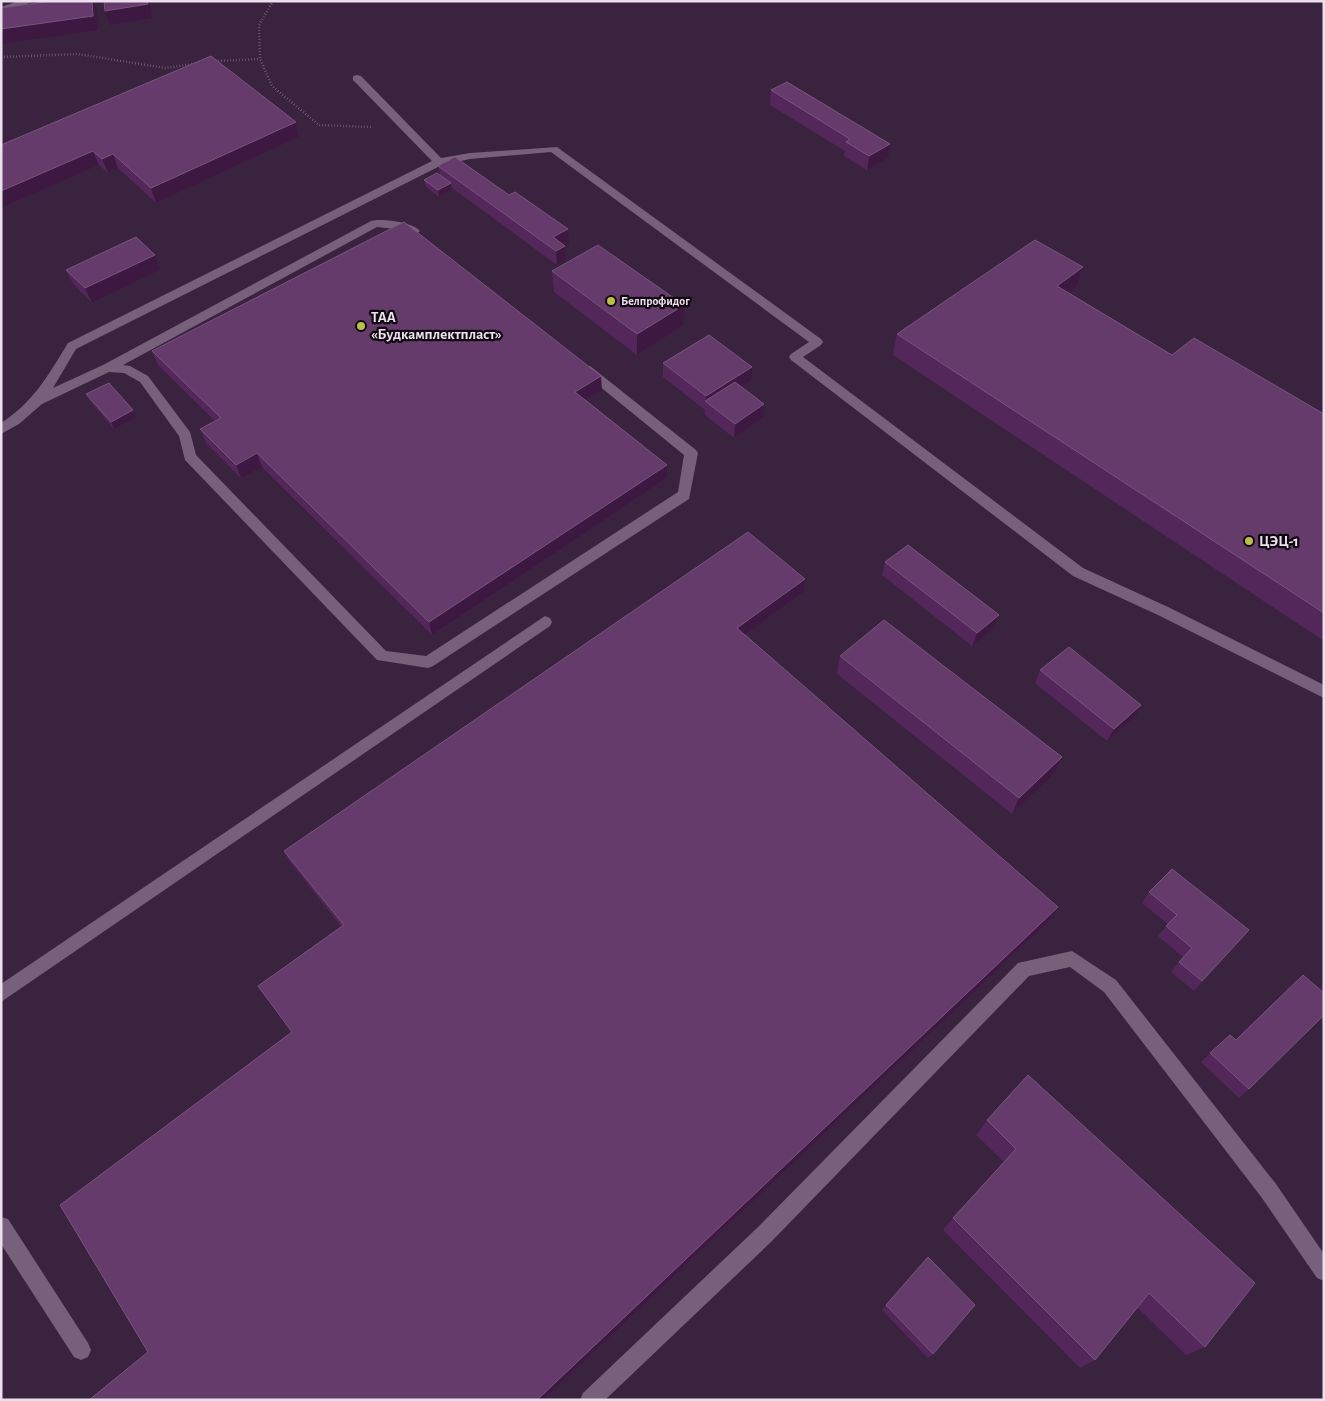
<svg xmlns="http://www.w3.org/2000/svg" width="1325" height="1401" font-family="'Alegreya Sans',sans-serif">
<style>
.built{fill:#3a233e}
.lines{fill:none;stroke-linecap:round;stroke-linejoin:round}
.path{stroke:#928295;stroke-width:2.5;stroke-dasharray:0.5 2.5;stroke-linecap:butt}
.lane{fill:#77617a;fill-rule:evenodd}
.wall{fill:#53275a}
.shaded-wall{fill:#3d1942}
.building{fill:#643b6a;stroke:#79547f}
.poi-dot{fill:#b9c046;stroke:#100811;stroke-width:2}
.labels{text-anchor:middle;dominant-baseline:central;stroke-width:4.5;stroke-linejoin:round;paint-order:stroke}
.far-poi-label{font-size:12px;font-weight:bold;fill:#ecdfee;stroke:#100811;text-anchor:start}
.poi-label{font-size:15px;font-weight:bold;fill:#ecdfee;stroke:#100811;text-anchor:start}
</style>
<rect width="100%" height="100%" fill="#2c192f"/>
<rect class="built" x="1" y="1" width="1323" height="1399"/>
<g class="lines">
<g class="path">
<polyline points="273,1 259,25 260,59 272,86 319,125 371,127"/>
<polyline points="1,57 78,54 165,68 194,64"/>
<polyline points="215,61 260,59"/>
</g>
<g class="lane">
<polygon points="19,1 35,1 1,13 1,7"/>
<path d="M 357,75 L 361,76 L 441,158 L 470,153 L 557,147 L 821,339 L 823,342 L 821,345 L 803,357 L 1083,568 L 1168,607 L 1324,685 L 1324,698 L 1158,615 L 1073,576 L 791,360 L 789,357 L 791,354 L 809,342 L 551,152 L 470,159 L 442,165 L 76,349 L 53,388 L 103,365 L 371,221 C 382,218 412,222 420,231 L 414,235 L 405,230 L 377,227 L 123,365 L 130,366 L 148,376 L 190,432 L 196,455 L 386,651 L 426,656 L 678,492 L 684,455 L 582,372 L 580,369 L 582,366 L 590,366 L 696,450 L 698,453 L 689,499 L 433,666 L 428,668 L 377,660 L 185,460 L 179,436 L 140,382 L 124,373 L 109,372 L 42,404 L 19,424 L 1,434 L 1,423 C 33,403 49,374 68,343 L 432,161 L 353,80 L 353,76 Z"/>
<polygon points="545,616 550,618 552,622 550,626 1,1002 1,984"/>
<polygon points="1072,951 1116,980 1276,1184 1324,1254 1324,1281 1317,1278 1262,1198 1104,992 1070,967 1029,976 771,1242 605,1400 580,1400 583,1393 757,1228 1018,963"/>
<polygon points="1,1217 8,1219 88,1343 91,1350 88,1357 81,1360 74,1357 1,1244"/>
</g>
</g>
<g class="wall">
<polygon points="771,90 888,158 867,170 844,156 845,151 770,105"/>
<polygon points="296,122 299,137 156,203 118,168 108,173 99,165 1,208 1,145"/>
<polygon points="438,166 569,244 564,246 566,260 557,265 452,188 452,190 439,197 426,187 424,180 440,175"/>
<polygon points="1083,267 1076,288 1069,293 1172,355 1324,414 1324,641 893,355 897,334"/>
<polygon points="66,270 160,270 92,303 73,284"/>
<polygon points="552,271 683,326 637,355 554,292"/>
<polygon points="152,351 602,390 586,400 667,465 667,478 432,635 262,467 241,478 206,443 200,429 215,421 158,365"/>
<polygon points="663,363 751,381 742,387 763,418 734,438 705,415 705,410 663,377"/>
<polygon points="86,394 133,410 136,417 114,429 90,401"/>
<polygon points="885,562 994,628 972,646 882,575"/>
<polygon points="803,592 745,634 1052,918 543,1400 89,1400 148,1352 291,1032 258,986 341,926 290,862 284,851"/>
<polygon points="840,656 1062,757 1054,774 1012,814 837,674"/>
<polygon points="1040,670 1135,717 1107,741 1035,683"/>
<polygon points="1149,892 1249,930 1194,991 1171,972 1183,957 1158,936 1168,924 1142,903"/>
<polygon points="1230,1035 1249,1089 1239,1098 1201,1062"/>
<polygon points="1028,1075 1205,1347 1186,1355 1138,1308 1095,1360 1080,1368 943,1230 953,1218 1004,1162 976,1135 987,1120"/>
<polygon points="886,1305 933,1354 928,1358 882,1310"/>
</g>
<g class="shaded-wall">
<polygon points="92,1 93,1 97,10 98,30 1,44 1,29"/>
<polygon points="147,1 150,1 150,3 152,18 110,25 105,11"/>
<polygon points="296,122 299,137 156,203 151,188"/>
<polygon points="890,144 888,158 867,170 869,156"/>
<polygon points="93,151 99,165 1,208 1,191"/>
<polygon points="113,154 118,168 108,173 102,159"/>
<polygon points="451,183 452,190 439,197 438,190"/>
<polygon points="568,229 569,244 556,251 553,237"/>
<polygon points="565,246 566,260 557,265 556,251"/>
<polygon points="155,255 160,270 92,303 85,288"/>
<polygon points="1083,267 1076,288 1050,307 1057,286"/>
<polygon points="684,305 683,326 637,355 637,334"/>
<polygon points="752,367 751,381 712,406 705,402 706,396"/>
<polygon points="601,376 602,390 576,406 575,392"/>
<polygon points="764,404 763,418 734,438 735,424"/>
<polygon points="133,410 136,417 114,429 111,422"/>
<polygon points="257,453 262,467 241,478 236,465"/>
<polygon points="667,465 667,478 432,635 429,622"/>
<polygon points="805,579 803,592 736,641 737,628"/>
<polygon points="999,615 994,628 972,646 977,633"/>
<polygon points="1141,705 1135,717 1107,741 1114,729"/>
<polygon points="1062,757 1054,774 1012,814 1019,798"/>
<polygon points="1058,907 1052,918 543,1400 537,1400"/>
</g>
<g class="building">
<polygon points="52,1 92,1 93,16 1,29 1,8"/>
<polygon points="104,1 147,1 148,4 105,11"/>
<polygon points="211,56 296,122 151,188 113,154 102,159 93,151 1,191 1,145"/>
<polygon points="787,82 890,144 869,156 846,142 850,139 771,90"/>
<polygon points="455,157 509,195 515,192 568,229 553,237 565,246 556,251 438,166"/>
<polygon points="437,173 451,183 438,190 424,180"/>
<polygon points="404,222 601,376 575,392 667,465 429,622 257,453 236,465 200,429 221,418 152,351"/>
<polygon points="136,237 155,255 85,288 66,270"/>
<polygon points="1035,240 1083,267 1057,286 1172,355 1194,338 1324,414 1324,613 897,334"/>
<polygon points="598,245 684,305 637,334 552,271"/>
<polygon points="709,335 752,367 706,396 663,363"/>
<polygon points="735,382 764,404 735,424 705,401"/>
<polygon points="109,383 133,410 111,422 86,394"/>
<polygon points="748,532 805,579 737,628 1058,907 537,1400 89,1400 148,1352 60,1205 292,1032 258,986 344,925 284,851"/>
<polygon points="908,545 999,615 977,633 885,562"/>
<polygon points="884,620 1062,757 1019,798 840,656"/>
<polygon points="1069,647 1141,705 1114,729 1040,670"/>
<polygon points="1172,869 1249,930 1202,981 1179,962 1192,948 1166,926 1177,915 1149,892"/>
<polygon points="1303,975 1324,993 1324,1015 1249,1089 1210,1053 1230,1035 1236,1040"/>
<polygon points="1028,1075 1255,1283 1205,1347 1149,1293 1095,1360 953,1218 1016,1149 987,1120"/>
<polygon points="928,1257 975,1305 933,1354 886,1305"/>
</g>
<g class="poi-dot">
<circle cx="611" cy="301" r="5"/>
<circle cx="361" cy="326" r="5"/>
<circle cx="1249" cy="541" r="5"/>
</g>
<g class="labels">
<g class="far-poi-label">
<text x="621" y="301">Белпрофидог</text>
</g>
<g class="poi-label">
<text x="371" y="317">ТАА<tspan x="371" dy="17">«Будкамплектпласт»</tspan></text>
<text x="1259" y="541">ЦЭЦ-1</text>
</g>
</g>
<rect width="1325" height="1401" fill="none" stroke="#ecdfee" stroke-width="5"/>
</svg>
